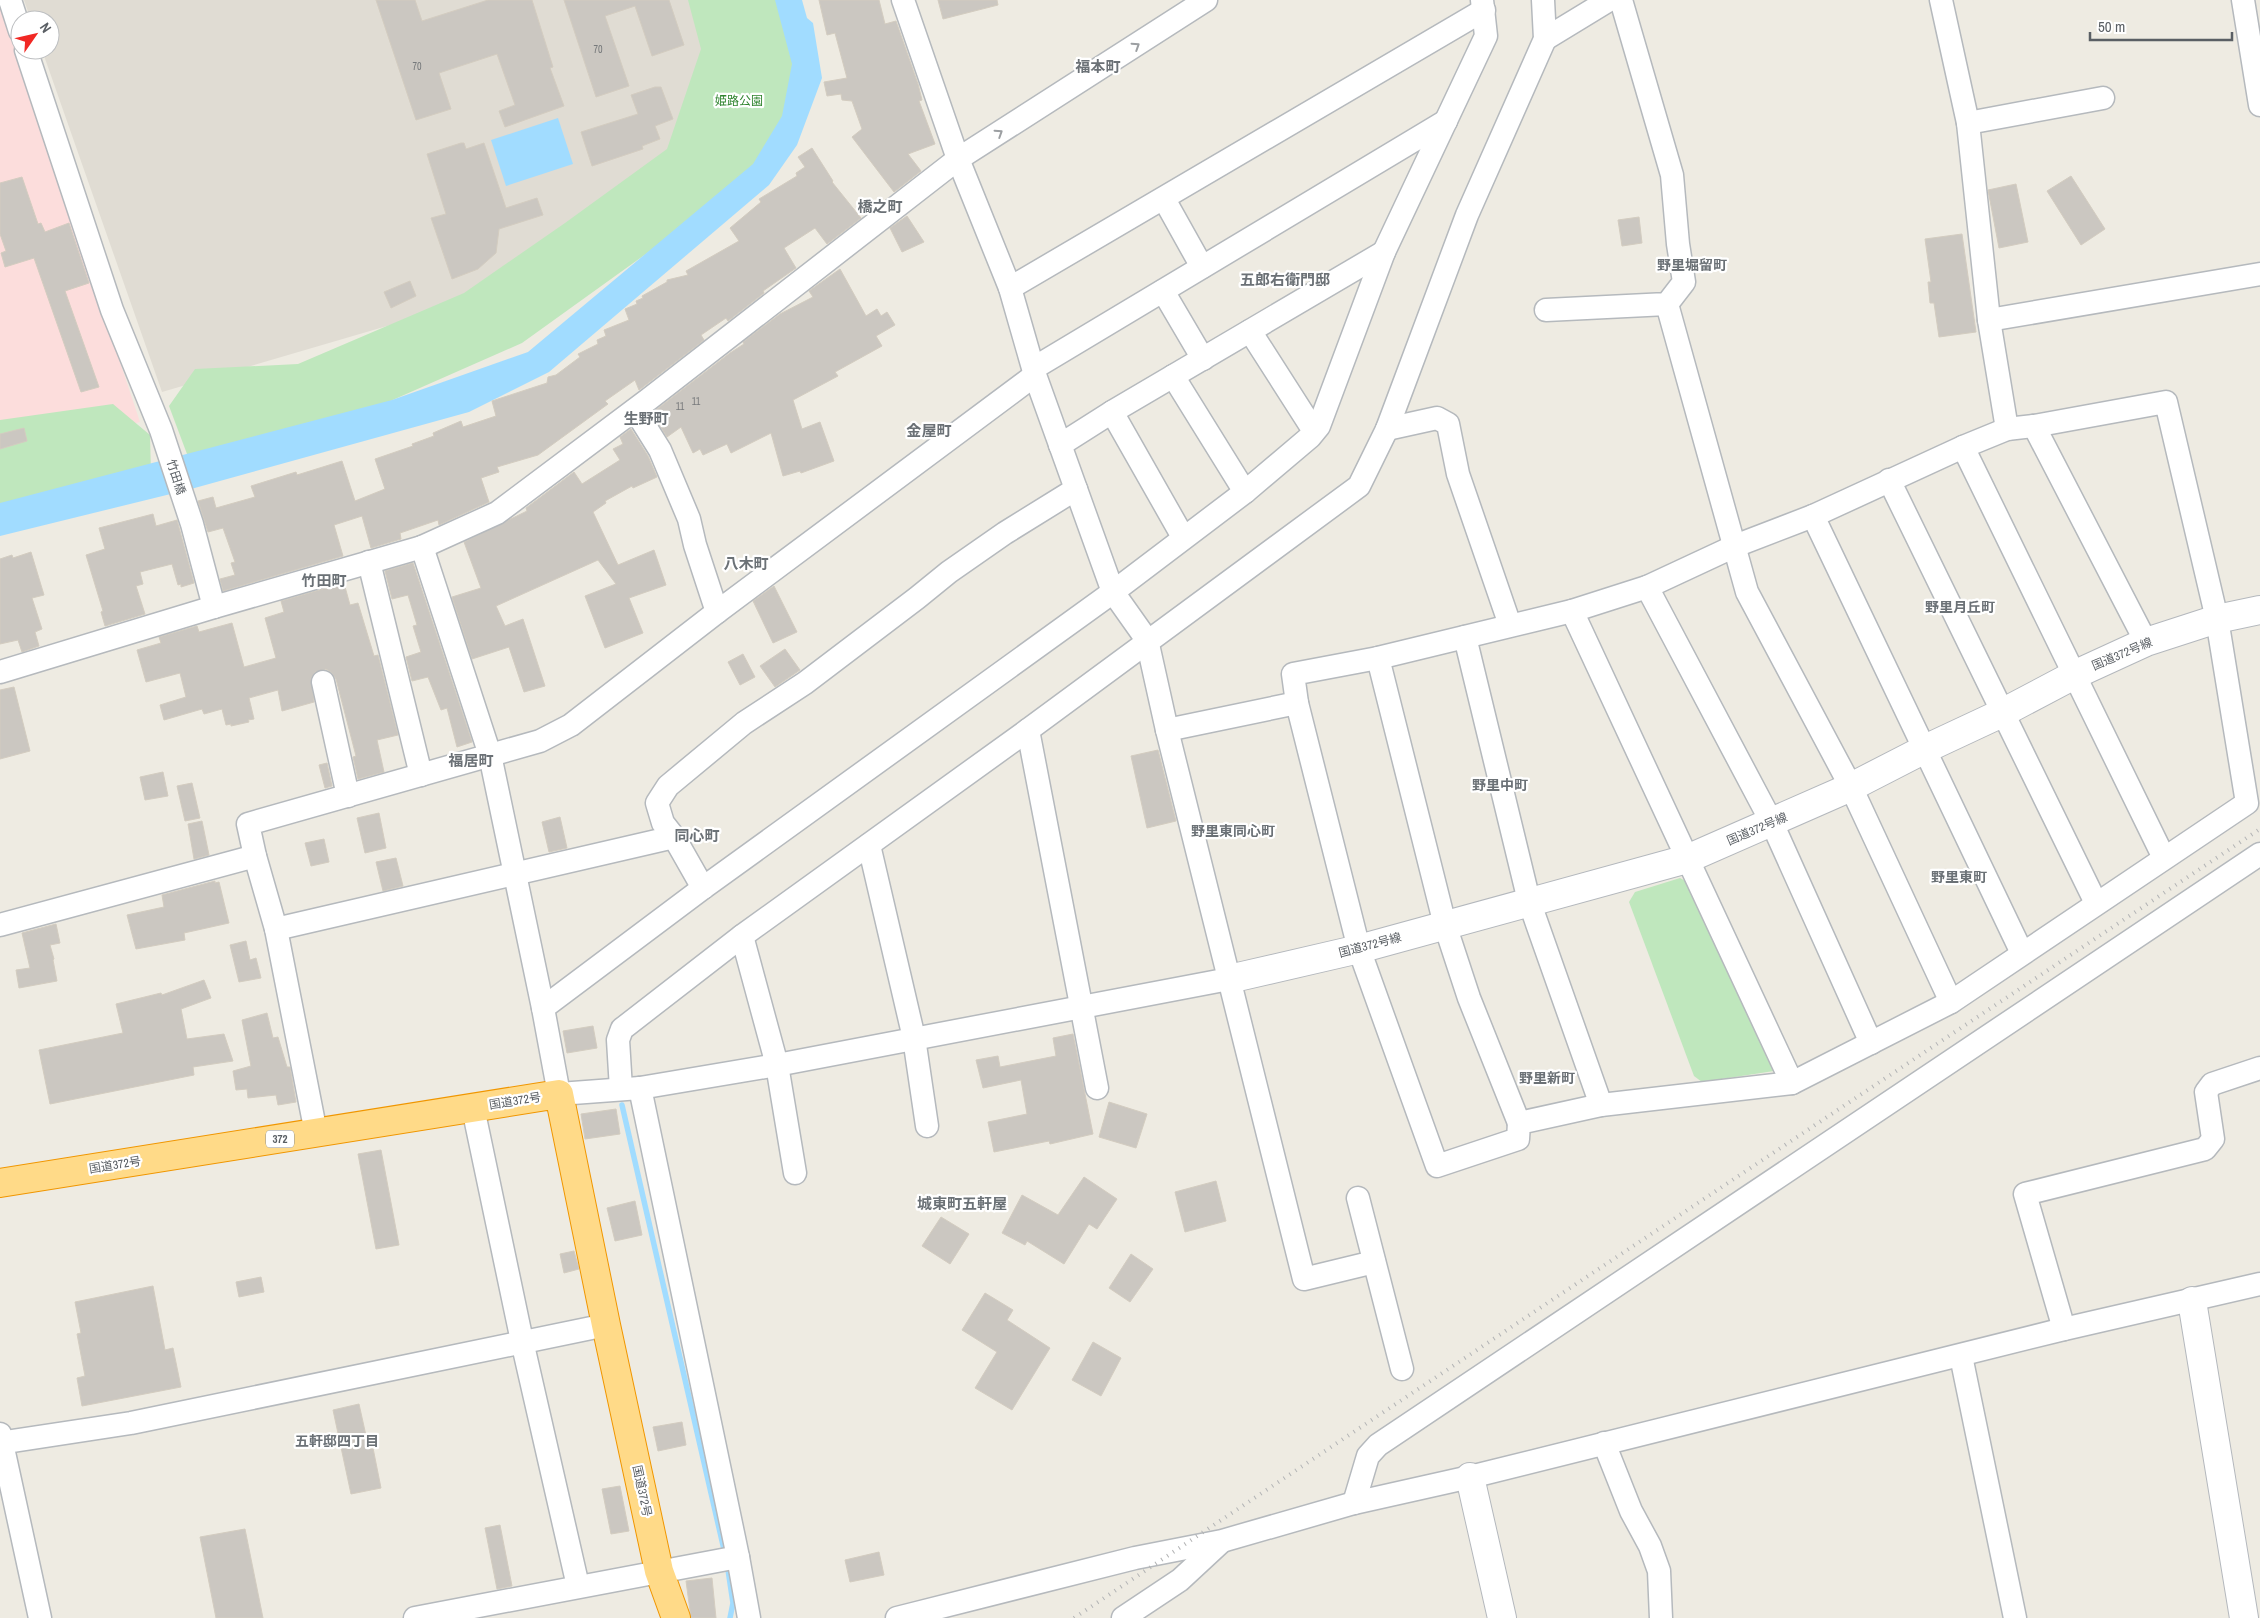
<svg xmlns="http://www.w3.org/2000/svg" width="2260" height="1618" font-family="'Archivo Narrow','Noto Sans JP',sans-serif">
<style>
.education{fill:#e0dcd3}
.medical{fill:#fcdddc}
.green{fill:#bfe7bd}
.water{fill:#a1dcff}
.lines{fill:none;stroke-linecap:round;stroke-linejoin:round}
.stream{stroke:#a1dcff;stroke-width:5.5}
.building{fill:#cbc7c1;stroke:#d3ccc0}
.street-casing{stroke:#b5b9bd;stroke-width:25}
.secondary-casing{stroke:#b4b8bd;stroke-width:30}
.highway-casing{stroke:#f09600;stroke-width:30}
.street{stroke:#fff;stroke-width:22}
.secondary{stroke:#fff;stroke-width:28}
.highway{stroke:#ffda88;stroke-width:28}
.rail{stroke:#b3b4b5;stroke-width:4;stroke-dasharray:1 6;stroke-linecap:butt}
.oneway{stroke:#9c9fa2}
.labels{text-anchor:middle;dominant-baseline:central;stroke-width:4.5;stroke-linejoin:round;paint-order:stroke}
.number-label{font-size:10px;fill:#76797b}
.shield{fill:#fff;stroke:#8c8f92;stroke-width:1}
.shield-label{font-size:11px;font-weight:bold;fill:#5a5f64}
.park-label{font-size:12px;fill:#318530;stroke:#fff}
.street-label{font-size:12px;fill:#5a5f64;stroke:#fff}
.neighbourhood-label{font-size:14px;font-weight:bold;fill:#6b7176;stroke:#fff}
.quarter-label{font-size:15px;font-weight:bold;fill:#6b7176;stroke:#fff}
</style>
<rect width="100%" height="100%" fill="#eeebe2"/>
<polygon class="education" points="24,0 708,0 689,148 462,304 162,392 42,50 50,50 50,20 31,20"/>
<polygon class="medical" points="0,2 140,422 0,460"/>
<g class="green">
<polygon points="688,0 791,0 794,6 791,118 746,182 522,343 320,432 190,462 169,406 195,369 298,364 464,293 565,223 667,149 701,49"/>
<polygon points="113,404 150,435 151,474 0,512 0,420"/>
<polygon points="1680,878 1691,884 1779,1063 1774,1071 1702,1082 1694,1076 1629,902 1635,892"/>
</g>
<g class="water">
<polygon points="775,0 802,0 807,18 813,23 822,78 797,145 769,185 549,372 469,412 191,489 0,536 0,503 392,400 528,352 753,164 782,116 792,64"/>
<polygon points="558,118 573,164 506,186 491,140"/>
</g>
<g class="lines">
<g class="stream">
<polyline points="622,1105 725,1554"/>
<polyline points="727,1563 733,1603 730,1618"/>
</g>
</g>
<g class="building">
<polygon points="376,0 415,0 422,21 488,0 532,0 553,67 550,68 564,106 505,127 499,111 515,105 497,54 439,73 451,109 416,120"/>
<polygon points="564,0 669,0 684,45 652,56 635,6 605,16 629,86 596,97"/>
<polygon points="819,0 879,0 885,24 896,21 918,84 922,100 919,101 935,144 908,154 921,171 894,192 852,137 862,129 852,101 842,100 841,94 827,96 824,82 847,78 835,33 827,35"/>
<polygon points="938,0 997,0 998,5 943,19"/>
<polygon points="655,87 661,87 673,119 655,126 660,139 642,146 643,149 592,166 581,132 638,114 631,95"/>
<polygon points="461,143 464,143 466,149 484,143 506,208 537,198 543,215 499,229 496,253 478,269 452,279 431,218 446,214 427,154"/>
<polygon points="812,148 833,181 832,182 861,218 827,244 815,228 784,248 796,268 763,291 764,293 728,321 726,318 701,335 704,340 639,390 635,380 605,401 608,404 538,455 497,467 499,472 481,478 489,502 439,525 438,520 400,533 401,539 371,548 362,516 334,525 343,556 223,591 220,579 235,575 231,563 235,562 223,528 208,532 198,501 213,497 216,508 255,497 251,486 296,472 297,475 342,461 355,501 385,489 375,459 413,446 412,444 434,436 433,433 461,421 463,427 496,416 492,401 547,383 548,377 556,375 580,357 578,354 598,344 597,340 606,336 604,330 629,320 625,309 637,304 636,301 643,298 642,296 667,282 667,280 688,275 686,271 739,241 730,228 761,202 759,199 797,176 796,173 805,167 798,157"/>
<polygon points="2071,176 2105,229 2081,245 2047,191"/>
<polygon points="22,177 38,224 41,223 45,232 69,223 89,283 65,291 99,387 81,392 34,258 5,267 1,253 6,251 0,234 0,183"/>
<polygon points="2016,184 2028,242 1999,248 1988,190"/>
<polygon points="907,216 924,242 902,252 890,228"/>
<polygon points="1639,217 1642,243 1622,246 1618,220"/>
<polygon points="1962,234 1976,332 1939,337 1934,303 1930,303 1928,282 1931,282 1925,239"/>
<polygon points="840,269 866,316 877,309 881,316 887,312 895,325 876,336 882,346 835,372 838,376 793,400 802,429 820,422 834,461 801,473 800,471 783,476 771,433 731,453 727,444 703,455 700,449 693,453 681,427 667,437 652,413 730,353 744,344 743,342 780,314 813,297 809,291"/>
<polygon points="410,281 416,296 391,308 384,292"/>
<polygon points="24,428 27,441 0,449 0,434"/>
<polygon points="631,429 648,456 657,477 633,488 632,486 605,501 606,503 593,512 618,565 654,550 666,585 629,598 643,633 605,648 585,596 616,584 598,560 496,606 505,626 523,619 545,686 524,692 509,647 472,659 452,597 481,588 464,542 527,511 526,508 574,472 582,484 620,460 613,449 623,444 620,437"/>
<polygon points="153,514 156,526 177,520 194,583 181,587 181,584 178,585 172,564 140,572 143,584 136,586 145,614 105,626 101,612 103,611 86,555 105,549 99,528"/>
<polygon points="31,552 44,595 32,598 42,629 35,632 39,646 22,652 18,640 0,644 0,559 12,555 13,558"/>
<polygon points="413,563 472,742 457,747 447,708 441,710 428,677 412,681 406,657 421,652 413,626 417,625 408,595 392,599 385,571"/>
<polygon points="344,583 350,605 358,603 374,656 378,655 398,735 377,740 384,772 358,779 353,757 356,756 336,679 332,673 326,669 315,672 311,678 314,702 282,711 278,690 249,698 254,719 248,720 249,722 231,726 231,724 226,725 222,709 204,714 202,709 164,720 160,705 186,697 180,673 146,682 137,650 161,643 159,637 197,626 199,632 232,623 244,667 276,658 265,618 284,612 281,601"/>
<polygon points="774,586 797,632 773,643 753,601"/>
<polygon points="785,649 800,670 775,687 760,666"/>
<polygon points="743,654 755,677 740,685 728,662"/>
<polygon points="14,687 30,751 0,759 0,690"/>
<polygon points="1158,750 1176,821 1147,828 1131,756"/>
<polygon points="327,763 332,786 325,788 319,765"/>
<polygon points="163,772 168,796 145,800 140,777"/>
<polygon points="192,783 200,818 185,821 177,786"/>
<polygon points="379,813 386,848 365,853 357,818"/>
<polygon points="560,817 567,848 549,852 542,822"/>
<polygon points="202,821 209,855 194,859 188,824"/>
<polygon points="324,839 329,862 311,866 305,843"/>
<polygon points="396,858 403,886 383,891 376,862"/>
<polygon points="215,881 215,883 219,882 229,923 184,933 185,940 136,949 127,915 164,907 162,895"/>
<polygon points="56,924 60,943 50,945 54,959 53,960 57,981 19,988 16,970 30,968 22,933"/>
<polygon points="246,941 250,960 256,958 261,978 239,982 230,945"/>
<polygon points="204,980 211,998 181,1009 187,1039 224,1034 233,1061 193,1067 194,1075 50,1104 39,1050 123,1033 116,1004 161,993 162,995"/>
<polygon points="267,1013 273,1038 278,1037 287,1067 290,1067 296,1102 278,1105 276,1095 248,1098 247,1089 236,1090 233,1071 251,1066 242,1020"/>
<polygon points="593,1026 597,1048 567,1053 563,1031"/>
<polygon points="1073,1034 1093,1134 1050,1144 1049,1141 994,1152 988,1122 1027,1114 1021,1080 983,1088 976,1060 998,1056 1000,1067 1056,1056 1053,1038"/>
<polygon points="1109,1102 1147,1114 1136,1148 1099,1137"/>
<polygon points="616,1109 620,1134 585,1139 581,1114"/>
<polygon points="381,1150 399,1245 376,1249 358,1154"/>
<polygon points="1084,1177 1117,1199 1097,1229 1089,1224 1064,1264 1027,1241 1025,1245 1002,1233 1022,1195 1058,1215"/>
<polygon points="1216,1181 1226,1221 1185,1232 1175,1192"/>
<polygon points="635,1201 642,1235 615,1241 607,1208"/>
<polygon points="941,1217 969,1234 950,1264 922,1246"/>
<polygon points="574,1251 579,1269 564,1273 560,1254"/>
<polygon points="1131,1254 1153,1269 1130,1302 1109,1288"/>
<polygon points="261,1277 264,1292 239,1297 236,1282"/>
<polygon points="153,1286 165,1350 173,1348 181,1387 82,1406 77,1378 85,1376 77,1334 81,1333 75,1302"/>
<polygon points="985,1293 1013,1310 1007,1320 1050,1348 1012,1410 975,1388 997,1352 962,1330"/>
<polygon points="1093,1342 1121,1358 1101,1396 1072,1380"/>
<polygon points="359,1404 369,1449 373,1448 381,1488 351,1494 333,1410"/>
<polygon points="682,1422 686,1445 658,1451 653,1427"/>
<polygon points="620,1486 629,1531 611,1534 602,1489"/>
<polygon points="500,1525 512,1586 497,1589 485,1528"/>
<polygon points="245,1529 263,1618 216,1618 200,1537"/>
<polygon points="879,1552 884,1575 850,1582 845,1560"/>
<polygon points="712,1578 716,1618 691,1618 686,1581"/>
</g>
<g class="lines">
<defs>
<g id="street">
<polyline points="10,0 20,31"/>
<polyline points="903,0 958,159 1010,288 1035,375 1113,592 1147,640 1167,730 1304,1279 1374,1262"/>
<polyline points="1941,0 1968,123 1989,320 2007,429"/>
<polyline points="2243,0 2260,105"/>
<polyline points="1545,39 1609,0"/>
<polyline points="26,50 112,310 161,430 192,524 214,607"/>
<polyline points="1968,123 2103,98"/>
<polyline points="1164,199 1202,267"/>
<polyline points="1010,288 1484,10"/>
<polyline points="1163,291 1203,359"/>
<polyline points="1667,304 1747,592 1851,787 1951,1002"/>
<polyline points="1546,310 1667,304 1684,282 1678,244 1672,175 1621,0"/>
<polyline points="1989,320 2260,274"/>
<polyline points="1250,331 1314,431"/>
<polyline points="1034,368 1446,121"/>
<polyline points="1173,376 1245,492"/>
<polygon points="2166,402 2217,619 2247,803 1951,1002 1792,1083 1601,1105 1519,1123 1518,1139 1437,1166 1359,949 1297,703 1293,674 1378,658 1572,611 1647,587 1735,546 1813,516 1963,447 2007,429 2034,426"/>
<polyline points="635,410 660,450 689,519 695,545 717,612"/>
<polyline points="1112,412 1183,537"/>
<polyline points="2034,426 2146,642"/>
<polyline points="1387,429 1437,418 1448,424 1458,474 1510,625"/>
<polyline points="1060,445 1112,412 1384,252"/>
<polyline points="1963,447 2164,858"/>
<polyline points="1889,480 2096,903"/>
<polyline points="1813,516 2022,953"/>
<polyline points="422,547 490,755 543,1008 559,1094 640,1088 777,1065 1229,979"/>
<polyline points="369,562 421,775"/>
<polyline points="1647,587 1772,823 1871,1043"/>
<polyline points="1572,611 1792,1083"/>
<polyline points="1465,637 1529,901 1601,1105"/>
<polyline points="1378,658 1445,925 1469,998 1519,1123"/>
<polyline points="0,672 214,607 422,547 497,513 649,399 958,159 1206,0"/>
<polyline points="323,682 348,796"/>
<polyline points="1028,730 1097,1088"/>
<polyline points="1167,730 1297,703"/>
<polyline points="869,845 914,1038 927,1126"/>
<polyline points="703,888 674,837 663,823 657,803 668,786 744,723 805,683 917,598 949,572 1005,533 1076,489"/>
<polyline points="0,925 255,856"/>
<polyline points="276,929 674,837"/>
<polyline points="742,936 777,1065 795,1173"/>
<polyline points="543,1008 703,888 1113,592 1245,492 1310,437 1319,426 1384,252 1486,36 1482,0"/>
<polyline points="640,1088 738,1557 749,1618"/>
<polyline points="621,1089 618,1040 622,1029 742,936 1028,730 1359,486 1387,429 1467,215 1545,39 1543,0"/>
<polyline points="473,1108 522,1341 578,1586"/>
<polyline points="316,1133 276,929 255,856 248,824 540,741 571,725 717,612 1035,375"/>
<polyline points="1358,1198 1402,1369"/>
<polyline points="2064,1329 2025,1194 2205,1149 2213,1139 2206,1092 2212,1084 2260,1068"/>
<polyline points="1961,1356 2015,1618"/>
<polyline points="0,1434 40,1618"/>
<polyline points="0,1443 131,1423 606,1325"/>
<polyline points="1604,1443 1631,1511 1650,1546 1659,1571 1661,1618"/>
<polyline points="1354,1503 1368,1456 1378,1445 2260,854"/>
<polyline points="415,1618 738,1557"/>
<polyline points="897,1618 1135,1558 1222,1541 1354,1503 1470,1477 2064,1329 2260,1284"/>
<polyline points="1123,1618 1180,1580 1221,1542"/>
</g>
<g id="secondary">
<polyline points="1229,979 1359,949 1687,859 1851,787 1925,749 2002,713 2074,675 2146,642 2217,619 2260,610"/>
<polyline points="2192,1301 2244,1618"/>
<polyline points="1470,1477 1502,1618"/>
</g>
<polyline id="highway" points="0,1183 559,1094 606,1325 659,1571 676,1618"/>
</defs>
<use href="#street" class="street-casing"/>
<use href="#secondary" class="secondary-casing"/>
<use href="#highway" class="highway-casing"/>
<use href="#street" class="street"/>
<use href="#secondary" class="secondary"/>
<use href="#highway" class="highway"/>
<polyline class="rail" points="1074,1618 2260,829"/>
</g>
<defs><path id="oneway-chevron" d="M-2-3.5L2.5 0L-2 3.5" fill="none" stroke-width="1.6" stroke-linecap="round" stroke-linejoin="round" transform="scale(1.25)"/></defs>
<g class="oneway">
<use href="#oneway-chevron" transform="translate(1136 46) rotate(-33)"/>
<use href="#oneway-chevron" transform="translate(999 133) rotate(-33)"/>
</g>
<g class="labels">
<g class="number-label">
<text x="598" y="49">70</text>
<text x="417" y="66">70</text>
<text x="696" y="401">11</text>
<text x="680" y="406">11</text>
</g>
<rect class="shield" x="266" y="1130.5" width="28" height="17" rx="4"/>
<g class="shield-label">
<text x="280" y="1139">372</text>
</g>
<g class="park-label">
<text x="739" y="101">姫路公園</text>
</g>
<g class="street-label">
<text transform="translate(176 477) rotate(72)">竹田橋</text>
<text transform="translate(2122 654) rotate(-23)">国道372号線</text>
<text transform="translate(1757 829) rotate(-23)">国道372号線</text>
<text transform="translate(1370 945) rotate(-15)">国道372号線</text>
<text transform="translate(515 1101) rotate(-9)">国道372号</text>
<text transform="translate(115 1165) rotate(-9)">国道372号</text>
<text transform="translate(642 1491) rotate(78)">国道372号</text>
</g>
<g class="neighbourhood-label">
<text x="1692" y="265">野里堀留町</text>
<text x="1960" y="607">野里月丘町</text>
<text x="1500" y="785">野里中町</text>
<text x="1233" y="831">野里東同心町</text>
<text x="1959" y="877">野里東町</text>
<text x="1547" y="1078">野里新町</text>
<text x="337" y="1441">五軒邸四丁目</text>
</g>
<g class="quarter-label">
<text x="1098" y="66">福本町</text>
<text x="880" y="206">橋之町</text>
<text x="1285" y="279">五郎右衛門邸</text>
<text x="646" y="418">生野町</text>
<text x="929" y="430">金屋町</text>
<text x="746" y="563">八木町</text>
<text x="324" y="580">竹田町</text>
<text x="471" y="760">福居町</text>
<text x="697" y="835">同心町</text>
<text x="962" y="1203">城東町五軒屋</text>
</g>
</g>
<g transform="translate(35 35) rotate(56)"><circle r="24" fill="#ffffff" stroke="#bdbfc1"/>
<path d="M0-4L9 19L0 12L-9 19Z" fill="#f12824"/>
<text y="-8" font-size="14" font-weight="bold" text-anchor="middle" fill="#5a5f64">N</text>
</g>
<path d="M2090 32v8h142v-8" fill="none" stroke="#5a5f64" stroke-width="2.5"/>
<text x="2098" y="32" font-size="15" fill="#5a5f64" stroke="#ffffff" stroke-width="4" paint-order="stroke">50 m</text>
</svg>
